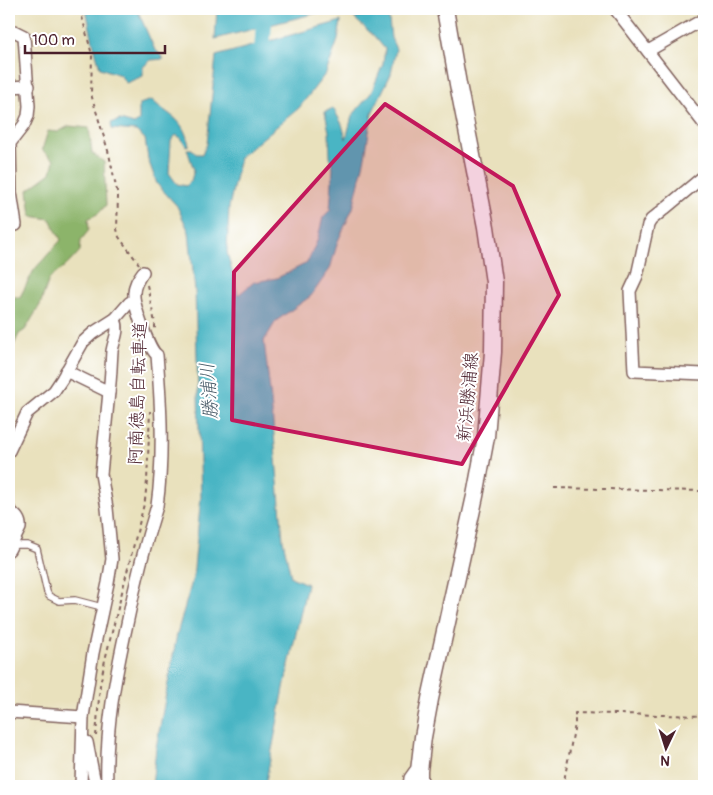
<svg xmlns="http://www.w3.org/2000/svg" width="713" height="795" font-family="Pangolin,'Klee One',sans-serif">
<style>
.forest{fill:#8cb46a;stroke:#6b6a4a}
.water{fill:#48b5c4;stroke:#496a78}
.lines{fill:none;stroke-linecap:round;stroke-linejoin:round}
.river{stroke:#48b5c4;stroke-width:16}
.lane-casing{stroke:#82635e;stroke-width:8}
.street-casing{stroke:#82635e;stroke-width:14}
.secondary-casing{stroke:#82635e;stroke-width:19}
.path{stroke:#82635e;stroke-width:2;stroke-dasharray:4 4;stroke-linecap:butt}
.lane{stroke:#fff;stroke-width:5.5}
.street{stroke:#fff;stroke-width:11}
.secondary{stroke:#fff;stroke-width:16}
.marked{fill:#c2185b;fill-opacity:0.2;stroke:#c2185b;stroke-width:4;stroke-linejoin:round}
.labels{text-anchor:middle;dominant-baseline:central;stroke-width:4;stroke-linejoin:round;paint-order:stroke}
.street-label{font-size:18px;fill:#4a1f2b;stroke:#fff}
.water-label{font-size:19px;font-style:italic;fill:#495b68;stroke:#fff}
</style>
<rect width="100%" height="100%" fill="#fff"/>
<filter id="ink" filterUnits="userSpaceOnUse"><feTurbulence type="fractalNoise" baseFrequency=".02" numOctaves="2"/><feDisplacementMap in="SourceGraphic" scale="10" xChannelSelector="R" yChannelSelector="G"/><feConvolveMatrix kernelMatrix="1 2 1 2 8 2 1 2 1" color-interpolation-filters="sRGB"/></filter>
<filter id="wash" filterUnits="userSpaceOnUse"><feTurbulence type="fractalNoise" baseFrequency=".0096" numOctaves="4" result="noise"/><feDisplacementMap in="SourceGraphic" scale="20" xChannelSelector="R" yChannelSelector="G"/><feGaussianBlur stdDeviation="1.12" result="paint"/><feColorMatrix in="noise" values="0 0 0 0 0 0 0 0 0 0 0 0 0 0 0 0 0 1.4 0 .05"/><feComposite in="paint" operator="in"/></filter>
<g filter="url(#wash)">
<rect width="100%" height="100%" fill="#e9e1bd"/>
<polygon class="forest" points="69,126 89,128 92,153 104,162 106,205 99,213 88,219 89,230 81,240 80,251 68,264 49,279 40,305 25,330 19,334 9,356 9,297 20,297 34,270 61,240 50,219 31,216 28,190 51,173 54,160 42,150 48,131 58,132"/>
<g class="water">
<polygon points="86,9 137,9 154,48 164,59 151,60 143,67 143,76 126,83 120,75 100,68 93,42"/>
<polygon points="217,9 332,9 215,39"/>
<path d="M 388,11 L 391,38 L 396,49 L 391,74 L 372,113 L 365,157 L 353,208 L 338,241 L 330,269 L 311,296 L 276,321 L 264,341 L 271,400 L 283,540 L 291,577 L 307,584 L 285,683 L 265,786 L 152,786 L 156,748 L 177,634 L 193,578 L 201,497 L 195,291 L 189,232 L 177,206 L 157,184 L 148,159 L 145,139 L 136,131 L 112,129 L 111,123 L 120,120 L 134,124 L 139,121 L 139,104 L 152,100 C 171,118 182,116 189,145 L 186,146 L 181,138 L 176,135 L 171,141 L 169,173 L 177,184 L 186,186 L 191,181 L 194,170 L 187,149 L 192,149 L 196,154 L 202,154 L 207,144 L 216,56 L 341,21 L 338,40 L 326,73 L 299,108 L 240,157 L 229,207 L 227,252 L 238,295 L 254,282 L 277,278 L 307,263 L 317,241 L 323,217 L 330,210 L 333,168 L 330,157 L 329,132 L 325,112 L 333,108 L 342,124 L 346,139 L 352,116 L 371,93 L 383,64 L 385,49 L 374,36 L 354,18 Z"/>
</g>
<g class="lines">
<polyline class="river" points="261,64 265,9"/>
</g>
</g>
<g filter="url(#ink)">
<g class="lines">
<defs>
<polyline id="lane" points="10,545 27,545 37,549 47,592 49,596 59,601 75,600 102,607"/>
<g id="street">
<polyline points="615,9 704,124"/>
<polyline points="9,32 14,31 24,36 29,106 28,116 24,125 10,143 11,192"/>
<polyline points="648,51 704,19"/>
<polyline points="9,87 29,86"/>
<polyline points="704,176 651,220 648,225 637,276 630,291 634,371 704,374"/>
<polyline points="9,192 11,192 16,225"/>
<path d="M 66,371 L 109,392 C 111,378 111,365 112,351 C 114,339 120,331 115,319"/>
<polyline points="9,451 27,413 54,391 62,379 83,342 93,333 115,319 129,303 134,300"/>
<path d="M 9,510 C 15,515 21,519 20,528 L 9,550"/>
<polyline points="9,712 83,717"/>
<polyline points="87,742 94,778 97,786"/>
<polyline points="81,786 83,717 93,653 108,583 112,559 107,508 101,474 109,392"/>
<path d="M 107,786 C 105,731 115,678 127,624 C 135,584 145,544 157,506 C 164,456 161,405 157,355 C 149,350 133,304 134,293 C 134,285 138,279 143,272"/>
<polyline points="409,786 410,778 415,771 421,772"/>
</g>
<polyline id="secondary" points="419,786 419,771 423,737 430,699 475,496 486,437 493,352 494,282 486,227 458,84 445,9"/>
</defs>
<use href="#lane" class="lane-casing"/>
<use href="#street" class="street-casing"/>
<use href="#secondary" class="secondary-casing"/>
<g class="path">
<polyline points="80,9 92,55 91,94 109,154 118,196 117,229 119,237 139,264"/>
<polyline points="147,285 155,323 155,329"/>
<polyline points="554,488 704,491"/>
<polyline points="96,736 100,685 105,660 145,500 147,481 150,411"/>
<polyline points="563,786 575,724 575,713 704,716"/>
</g>
<use href="#lane" class="lane"/>
<use href="#street" class="street"/>
<use href="#secondary" class="secondary"/>
</g>
</g>
<path class="marked" d="M 385,104 L 513,186 L 559,295 L 462,464 L 232,420 L 234,272 Z"/>
<g class="labels">
<g class="street-label">
<text transform="translate(138 393) rotate(-88)">阿南徳島自転車道</text>
<text transform="translate(468 397) rotate(-85)">新浜勝浦線</text>
</g>
<g class="water-label">
<text transform="translate(209 391) rotate(-94)">勝浦川</text>
</g>
</g>
<rect width="713" height="795" fill="none" stroke="#fff" stroke-width="30"/>
<g transform="translate(666 748) rotate(184)" stroke="#ffffff" stroke-width="4" paint-order="stroke">
<path d="M0-4L9 19L0 12L-9 19Z" fill="#4a1f2b"/>
<text y="-8" font-size="14" font-weight="bold" text-anchor="middle" fill="#4a1f2b">N</text>
</g>
<path d="M25 45v8h140v-8" fill="none" stroke="#4a1f2b" stroke-width="2.5"/>
<text x="32" y="45" font-size="15" fill="#4a1f2b" stroke="#ffffff" stroke-width="4" paint-order="stroke">100 m</text>
</svg>
